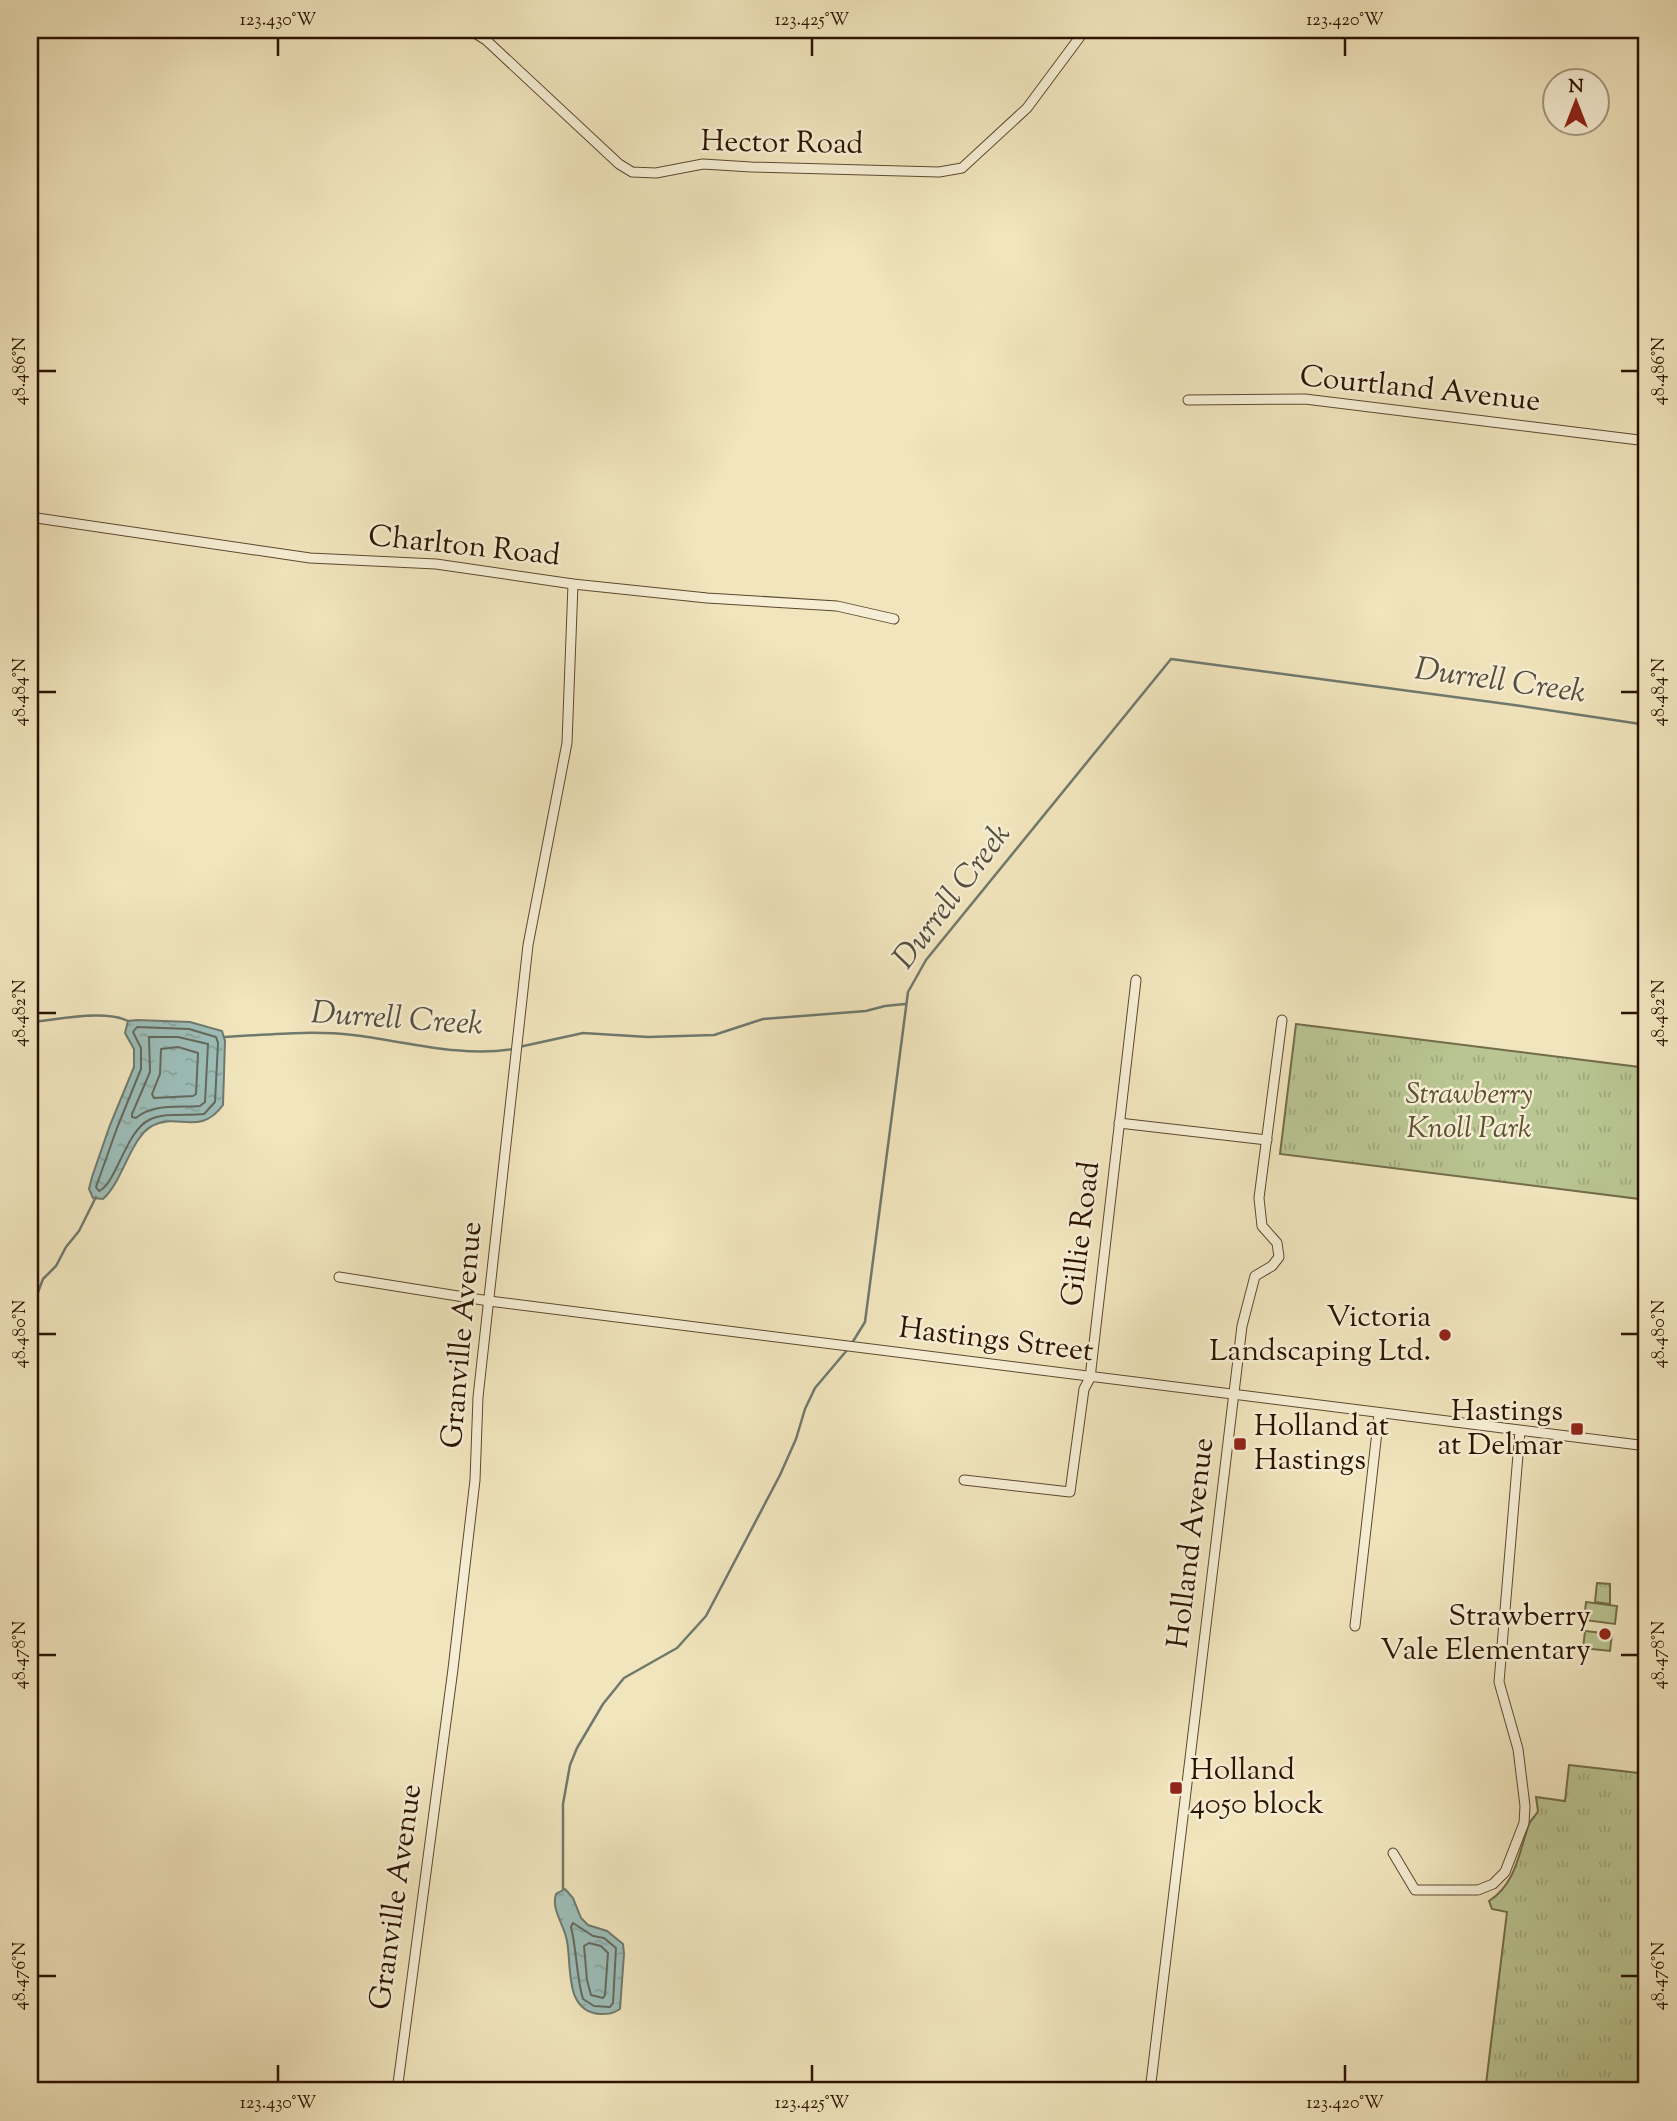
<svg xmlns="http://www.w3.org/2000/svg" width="1677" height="2121" font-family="'Sorts Mill Goudy',serif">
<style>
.grass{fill:#b9c592;stroke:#726c49;stroke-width:2}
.park{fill:url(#park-tufts);stroke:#726c49;stroke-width:2}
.water{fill:url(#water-ripples);stroke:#6f796e;stroke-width:2}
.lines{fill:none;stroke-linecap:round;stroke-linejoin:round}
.shore{stroke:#64685c;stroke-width:2}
.stream{stroke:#6f796e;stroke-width:2.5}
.minor-casing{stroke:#5d482f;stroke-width:11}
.minor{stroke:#f6eed4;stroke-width:9}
.ticks{fill:none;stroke:#2c1300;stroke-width:2.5}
.poi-dot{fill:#8f2418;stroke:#f6eed4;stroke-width:2.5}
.labels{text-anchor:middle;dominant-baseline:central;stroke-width:5;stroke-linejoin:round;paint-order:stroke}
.street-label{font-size:30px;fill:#2c1300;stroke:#f6eed4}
.park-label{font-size:30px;font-style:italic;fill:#5d5133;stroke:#f6eed4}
.poi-label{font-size:30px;fill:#2c1300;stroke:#f6eed4;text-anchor:end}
.water-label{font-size:32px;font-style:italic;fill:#534e40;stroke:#f6eed4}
.neatline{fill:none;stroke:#2c1300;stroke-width:2.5}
.ticks-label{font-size:18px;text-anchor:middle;fill:#2c1300}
</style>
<defs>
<pattern id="park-tufts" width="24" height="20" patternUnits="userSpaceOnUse" patternTransform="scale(1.75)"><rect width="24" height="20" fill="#b9c592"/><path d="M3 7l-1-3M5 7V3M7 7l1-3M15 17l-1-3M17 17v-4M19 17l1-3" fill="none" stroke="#9fa87c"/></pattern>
<pattern id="water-ripples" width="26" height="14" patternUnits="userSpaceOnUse" patternTransform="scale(1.75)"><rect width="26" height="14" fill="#9cbdb8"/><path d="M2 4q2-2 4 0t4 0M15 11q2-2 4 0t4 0" fill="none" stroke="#87a29c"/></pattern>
</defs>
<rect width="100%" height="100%" fill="#f1e5bd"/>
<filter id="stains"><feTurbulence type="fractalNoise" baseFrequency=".00286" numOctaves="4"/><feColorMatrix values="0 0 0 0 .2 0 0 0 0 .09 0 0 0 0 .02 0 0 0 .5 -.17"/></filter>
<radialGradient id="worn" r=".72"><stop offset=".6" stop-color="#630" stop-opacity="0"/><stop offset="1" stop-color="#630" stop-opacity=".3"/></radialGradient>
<g class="grass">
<polygon points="1586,1602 1617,1606 1615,1624 1584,1620"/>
<polygon points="1585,1631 1612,1634 1610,1651 1583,1648"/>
</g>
<g class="park">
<polygon points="1296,1024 1647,1068 1647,1139 1642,1183 1643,1203 1647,1207 1647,1211 1639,1203 1639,1199 1280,1154"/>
<polygon points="1597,1583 1610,1584 1610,1604 1595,1602"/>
<path d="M 1569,1765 L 1647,1774 L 1647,2091 L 1523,2091 L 1523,2088 L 1486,2084 L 1507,1912 L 1492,1909 L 1489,1901 C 1516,1884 1519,1852 1529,1824 C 1531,1819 1536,1816 1538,1811 L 1536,1797 L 1565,1801 Z"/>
</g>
<g class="water">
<path d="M 137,1020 L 190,1022 L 222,1031 L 225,1041 L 223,1105 C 200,1137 177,1112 152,1126 C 131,1137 122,1183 103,1199 L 93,1198 L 89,1189 L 92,1177 L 110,1125 L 134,1067 L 134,1049 L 125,1033 L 128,1021 Z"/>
<path d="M 565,1889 L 573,1898 L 581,1918 L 588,1925 L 607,1931 L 623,1944 L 624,1954 L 620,2009 C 612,2014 609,2014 600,2014 C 564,2011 572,1967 567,1941 C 564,1924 551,1910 556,1894 Z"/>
</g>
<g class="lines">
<g class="shore">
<path d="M 137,1027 L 189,1029 L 216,1037 L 218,1043 L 215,1102 L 204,1114 C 187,1116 164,1112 149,1120 C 126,1131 116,1184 99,1191 L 96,1187 L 117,1128 L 141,1069 L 141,1048 L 133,1032 Z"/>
<path d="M 149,1037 L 178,1037 L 208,1044 L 205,1102 L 200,1106 C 179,1108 153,1103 136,1118 L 132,1117 L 132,1114 L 150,1072 Z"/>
<polygon points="178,1047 198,1053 196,1094 193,1096 154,1098 152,1094 160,1074 161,1049"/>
<path d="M 573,1923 L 593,1936 L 604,1938 L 616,1948 L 613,2003 L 610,2007 L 594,2006 L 583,1999 C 576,1975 577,1951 571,1927 Z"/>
<polygon points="589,1943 601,1946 608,1953 605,1995 603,1998 591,1995 587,1980 584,1946"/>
</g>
<g class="stream">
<path d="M 30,1022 C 57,1020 104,1009 128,1021"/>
<path d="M 224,1037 C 266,1035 310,1030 353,1035 C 404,1041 462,1058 513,1049"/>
<polyline points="519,1047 583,1033 648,1037 714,1035 763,1019 866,1011 885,1006 905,1004"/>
<polyline points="30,1313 43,1279 56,1266 66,1247 79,1231 96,1197"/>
<polyline points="852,1343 865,1322 908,992 926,960 1171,659 1514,705 1647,725"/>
<polyline points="563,1889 563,1804 570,1765 577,1748 603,1704 624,1678 677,1648 706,1616 780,1475 796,1439 805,1409 815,1388 848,1349"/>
</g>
<defs>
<g id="minor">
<polyline points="470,30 486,40 619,164 632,172 656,173 703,164 751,167 939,172 962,168 1027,108 1085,30"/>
<polyline points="1188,400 1305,399 1647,441"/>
<polyline points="30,517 310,558 436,564 573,584 707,598 837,606 894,619"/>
<polyline points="1119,1123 1267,1140"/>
<polyline points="339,1277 489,1301 1647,1446"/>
<polyline points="964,1480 1070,1492 1084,1389 1090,1378 1136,980"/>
<polyline points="1355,1626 1379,1414"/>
<polyline points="1393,1853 1415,1890 1478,1890 1493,1884 1505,1872 1524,1823 1525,1806 1518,1749 1499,1682 1520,1431"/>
<polyline points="397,2091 453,1669 475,1480 478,1397 528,945 567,743 573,584"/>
<polyline points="1150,2091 1242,1326 1255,1276 1272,1266 1279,1257 1277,1243 1262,1226 1259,1198 1282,1020"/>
</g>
</defs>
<use href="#minor" class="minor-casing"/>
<use href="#minor" class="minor"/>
</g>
<path class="ticks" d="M 278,38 L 278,56M 812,38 L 812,56M 1345,38 L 1345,56M 38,371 L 56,371M 1621,371 L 1638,371M 38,692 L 56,692M 1621,692 L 1638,692M 38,1013 L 56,1013M 1621,1013 L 1638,1013M 38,1334 L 56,1334M 1621,1334 L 1638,1334M 38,1655 L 56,1655M 1621,1655 L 1638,1655M 38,1976 L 56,1976M 1621,1976 L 1638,1976M 278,2065 L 278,2082M 812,2065 L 812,2082M 1345,2065 L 1345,2082"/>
<g class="poi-dot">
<circle cx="1445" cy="1335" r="7"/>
<rect x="1570" y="1422" width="14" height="14" rx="3.5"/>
<rect x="1233" y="1437" width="14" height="14" rx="3.5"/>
<circle cx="1605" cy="1634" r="7"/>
<rect x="1169" y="1781" width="14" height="14" rx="3.5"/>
</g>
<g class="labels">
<g class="street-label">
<text transform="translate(782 144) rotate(1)">Hector Road</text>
<text transform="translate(1420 390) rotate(6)">Courtland Avenue</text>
<text transform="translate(464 547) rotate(6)">Charlton Road</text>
<text transform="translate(1082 1234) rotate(-83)">Gillie Road</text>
<text transform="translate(463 1335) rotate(-85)">Granville Avenue</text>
<text transform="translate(996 1341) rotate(7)">Hastings Street</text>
<text transform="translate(1192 1543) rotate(-83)">Holland Avenue</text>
<text transform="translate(397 1897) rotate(-82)">Granville Avenue</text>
</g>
<g class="park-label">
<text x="1469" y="1095">Strawberry<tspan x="1469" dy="34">Knoll Park</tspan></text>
</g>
<g class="poi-label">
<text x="1431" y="1318">Victoria<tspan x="1431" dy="34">Landscaping Ltd.</tspan></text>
<text x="1563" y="1412">Hastings<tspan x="1563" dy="34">at Delmar</tspan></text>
<text x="1254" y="1427" text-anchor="start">Holland at<tspan x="1254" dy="34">Hastings</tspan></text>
<text x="1591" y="1617">Strawberry<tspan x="1591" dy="34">Vale Elementary</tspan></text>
<text x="1190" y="1771" text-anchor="start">Holland<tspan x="1190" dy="34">4050 block</tspan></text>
</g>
<g class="water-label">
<text transform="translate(1500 682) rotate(8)">Durrell Creek</text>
<text transform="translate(953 897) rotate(-53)">Durrell Creek</text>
<text transform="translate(397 1020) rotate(4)">Durrell Creek</text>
</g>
</g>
<rect width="1677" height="2121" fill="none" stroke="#f1e5bd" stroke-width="77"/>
<g transform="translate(1576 102)"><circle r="33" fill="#f6eed4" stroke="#a5967f" stroke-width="2"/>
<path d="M0-5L12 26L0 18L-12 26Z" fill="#8f2418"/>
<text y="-10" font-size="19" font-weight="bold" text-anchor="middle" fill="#2c1300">N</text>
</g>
<rect x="38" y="38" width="1600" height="2044" class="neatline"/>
<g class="ticks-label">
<text x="278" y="25">123.430°W</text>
<text x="812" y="25">123.425°W</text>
<text x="1345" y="25">123.420°W</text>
<text transform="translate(19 371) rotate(-90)" y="6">48.486°N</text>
<text transform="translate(1658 371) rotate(-90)" y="6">48.486°N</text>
<text transform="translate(19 692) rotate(-90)" y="6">48.484°N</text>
<text transform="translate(1658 692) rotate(-90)" y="6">48.484°N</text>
<text transform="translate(19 1013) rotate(-90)" y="6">48.482°N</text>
<text transform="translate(1658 1013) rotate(-90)" y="6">48.482°N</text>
<text transform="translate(19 1334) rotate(-90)" y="6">48.480°N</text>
<text transform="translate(1658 1334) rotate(-90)" y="6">48.480°N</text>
<text transform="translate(19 1655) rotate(-90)" y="6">48.478°N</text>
<text transform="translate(1658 1655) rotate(-90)" y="6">48.478°N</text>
<text transform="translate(19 1976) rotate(-90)" y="6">48.476°N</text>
<text transform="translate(1658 1976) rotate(-90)" y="6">48.476°N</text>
<text x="278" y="2108">123.430°W</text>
<text x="812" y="2108">123.425°W</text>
<text x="1345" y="2108">123.420°W</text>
</g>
<rect width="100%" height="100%" filter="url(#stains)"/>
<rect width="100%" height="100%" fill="url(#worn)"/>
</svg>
